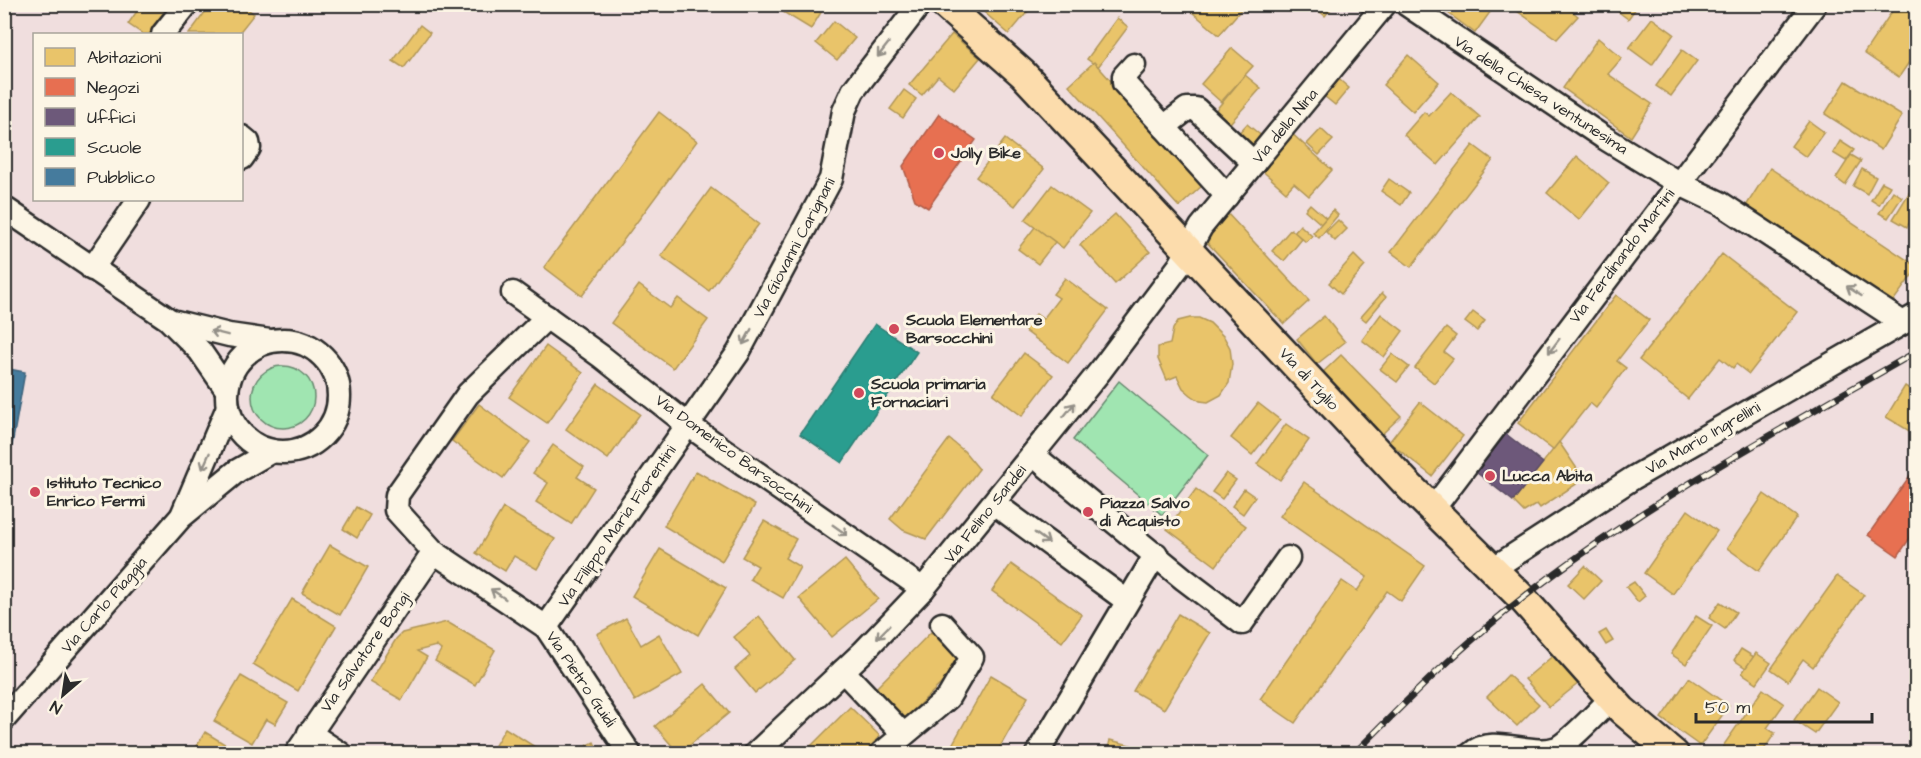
<svg xmlns="http://www.w3.org/2000/svg" width="1921" height="758" font-family="'Architects Daughter',sans-serif">
<style>
.green{fill:#a0e5b1;stroke:#66886e;stroke-width:1.5}
.homes{fill:#e9c46a;stroke:#b09657;stroke-width:1.5}
.shops{fill:#e76f51;stroke:#af5b46;stroke-width:1.5}
.offices{fill:#6d597a;stroke:#594b62;stroke-width:1.5}
.schools{fill:#2a9d8f;stroke:#2a7b71;stroke-width:1.5}
.public{fill:#457b9d;stroke:#3d637b;stroke-width:1.5}
.lines{fill:none;stroke-linecap:round;stroke-linejoin:round}
.minor-casing{stroke:#2b2b2b;stroke-width:27}
.major-casing{stroke:#2b2b2b;stroke-width:33}
.minor{stroke:#fcf5e5;stroke-width:22}
.major{stroke:#fcdcac;stroke-width:28}
.rail-casing{stroke:#2b2b2b;stroke-width:7}
.rail{stroke:#fcf5e5;stroke-width:4.5;stroke-dasharray:14;stroke-linecap:butt}
.oneway{stroke:#949088}
.poi-dot{fill:#d1495b;stroke:#fcf5e5;stroke-width:2}
.labels{text-anchor:middle;dominant-baseline:central;stroke-width:6;stroke-linejoin:round;paint-order:stroke}
.street-label{font-size:16px;fill:#2b2b2b;stroke:#fcf5e5}
.poi-label{font-size:16px;font-weight:bold;fill:#2b2b2b;stroke:#fcf5e5;text-anchor:start}
</style>
<rect width="100%" height="100%" fill="#f0dede"/>
<filter id="ink" filterUnits="userSpaceOnUse"><feTurbulence type="fractalNoise" baseFrequency=".0167" numOctaves="2"/><feDisplacementMap in="SourceGraphic" scale="12" xChannelSelector="R" yChannelSelector="G"/><feConvolveMatrix kernelMatrix="1 2 1 2 8 2 1 2 1" color-interpolation-filters="sRGB"/></filter>
<g filter="url(#ink)">
<g class="green">
<circle cx="283" cy="397" r="31"/>
<polygon points="1119,381 1208,455 1162,515 1073,440"/>
</g>
<g class="homes">
<polygon points="142,4 176,4 154,34 143,34 128,24"/>
<polygon points="211,4 241,4 254,14 238,34 189,34"/>
<polygon points="770,4 826,4 811,29"/>
<polygon points="979,4 1034,4 1009,34 977,6"/>
<polygon points="1189,4 1246,4 1219,35 1186,7"/>
<polygon points="1311,4 1335,4 1325,16"/>
<polygon points="1436,4 1496,4 1475,33"/>
<polygon points="1521,4 1563,4 1578,16 1557,39 1517,11"/>
<polygon points="1608,4 1639,4 1628,19"/>
<polygon points="1897,4 1916,4 1916,52 1899,77 1864,53"/>
<polygon points="1117,18 1128,27 1098,67 1087,59"/>
<polygon points="1652,18 1674,34 1652,65 1629,48"/>
<polygon points="834,21 855,38 837,60 816,43"/>
<polygon points="420,25 430,33 404,68 393,61"/>
<polygon points="952,34 980,58 954,89 938,76 922,95 909,85"/>
<polygon points="1598,38 1622,58 1608,74 1652,104 1631,137 1563,88"/>
<polygon points="1232,48 1253,66 1221,102 1201,84"/>
<polygon points="1682,50 1697,61 1671,96 1656,86"/>
<polygon points="1408,55 1439,82 1413,112 1383,85"/>
<polygon points="1094,62 1204,184 1179,207 1069,85"/>
<polygon points="1245,75 1261,88 1224,130 1210,117"/>
<polygon points="1334,75 1349,88 1335,105 1319,92"/>
<polygon points="1846,81 1902,116 1881,150 1825,114"/>
<polygon points="904,90 916,99 903,118 890,109"/>
<polygon points="1451,92 1480,117 1438,165 1404,135 1424,112 1429,116"/>
<polygon points="659,112 697,141 582,296 544,267"/>
<polygon points="1809,121 1824,132 1806,157 1791,146"/>
<polygon points="1247,124 1264,138 1252,152 1235,137"/>
<polygon points="1321,129 1333,140 1319,155 1307,144"/>
<polygon points="1289,131 1332,170 1309,196 1294,183 1286,192 1257,166"/>
<polygon points="1005,139 1044,169 1015,206 976,177"/>
<polygon points="1840,141 1854,150 1846,161 1833,153"/>
<polygon points="1473,145 1493,160 1411,267 1391,252"/>
<polygon points="1851,155 1861,161 1845,185 1836,178"/>
<polygon points="1577,156 1609,183 1579,220 1547,193"/>
<polygon points="1770,168 1916,266 1916,270 1891,304 1746,206"/>
<polygon points="1862,169 1876,177 1867,194 1853,186"/>
<polygon points="1389,179 1409,193 1401,205 1381,191"/>
<polygon points="1882,182 1890,186 1879,205 1871,200"/>
<polygon points="1052,185 1090,213 1063,248 1025,220"/>
<polygon points="1914,185 1916,212 1907,227 1893,219"/>
<polygon points="711,188 759,224 709,291 661,256"/>
<polygon points="1893,191 1902,197 1888,218 1879,213"/>
<polygon points="1310,204 1326,218 1321,224 1305,210"/>
<polygon points="1333,210 1338,215 1319,238 1313,233"/>
<polygon points="1227,213 1309,301 1284,324 1201,236"/>
<polygon points="1115,214 1150,252 1115,284 1080,245"/>
<polygon points="1338,220 1347,229 1335,241 1326,232"/>
<polygon points="1300,225 1312,236 1306,242 1294,232"/>
<polygon points="1035,227 1055,242 1038,264 1018,249"/>
<polygon points="1291,229 1302,239 1284,261 1272,251"/>
<polygon points="1722,254 1797,312 1749,374 1736,364 1733,368 1720,358 1688,399 1639,360"/>
<polygon points="1354,255 1365,266 1341,294 1329,283"/>
<polygon points="1065,278 1108,310 1068,363 1024,330 1036,314 1043,319 1059,298 1053,294"/>
<polygon points="639,285 670,308 678,298 708,320 673,368 611,323"/>
<polygon points="1382,293 1386,297 1366,321 1361,317"/>
<polygon points="1616,295 1649,320 1617,361 1626,368 1596,408 1590,403 1553,450 1518,423"/>
<polygon points="1473,312 1485,321 1477,331 1465,322"/>
<polygon points="1381,314 1403,331 1384,357 1362,340"/>
<polygon points="1324,316 1345,342 1317,364 1297,339"/>
<polygon points="1190,318 1199,318 1210,323 1224,337 1230,348 1232,364 1229,383 1221,395 1208,402 1200,401 1191,395 1183,388 1177,376 1167,380 1158,359 1158,347 1170,344 1173,329 1178,321"/>
<polygon points="1446,328 1456,336 1444,352 1453,359 1434,383 1415,368"/>
<polygon points="546,346 583,373 547,423 509,397"/>
<polygon points="1024,353 1053,375 1022,416 993,394"/>
<polygon points="1392,354 1409,367 1397,382 1380,369"/>
<polygon points="1341,355 1401,416 1381,435 1321,374"/>
<polygon points="598,384 640,414 608,459 566,429"/>
<polygon points="1905,386 1916,393 1916,435 1886,417"/>
<polygon points="1420,402 1463,436 1432,476 1389,442"/>
<polygon points="1258,403 1280,420 1252,455 1231,438"/>
<polygon points="479,404 530,442 503,478 452,441"/>
<polygon points="1286,424 1309,440 1280,480 1257,464"/>
<polygon points="949,439 964,451 979,469 926,539 903,530 890,519"/>
<polygon points="1559,442 1584,479 1540,508 1537,504 1524,512 1513,501"/>
<polygon points="553,445 584,467 577,477 594,488 571,524 536,502 548,483 533,473"/>
<polygon points="696,471 755,505 722,561 664,526"/>
<polygon points="1226,473 1236,480 1222,499 1212,492"/>
<polygon points="1304,482 1425,566 1401,601 1387,591 1295,723 1260,699 1342,581 1357,591 1367,577 1280,516"/>
<polygon points="1196,489 1246,526 1216,566 1167,529"/>
<polygon points="1244,489 1255,497 1243,514 1232,506"/>
<polygon points="1764,494 1797,517 1759,571 1727,548"/>
<polygon points="356,507 370,515 357,538 343,529"/>
<polygon points="503,508 555,539 537,569 514,556 505,571 476,553"/>
<polygon points="1688,510 1717,531 1673,594 1644,573"/>
<polygon points="764,521 796,539 785,558 800,567 783,598 750,579 758,566 742,557"/>
<polygon points="330,545 368,567 340,615 302,593"/>
<polygon points="660,549 726,588 698,635 632,596"/>
<polygon points="845,560 878,599 832,637 799,598"/>
<polygon points="1011,564 1082,615 1062,642 992,591"/>
<polygon points="1585,566 1601,581 1584,599 1568,584"/>
<polygon points="1837,576 1864,595 1813,667 1803,659 1788,681 1771,669"/>
<polygon points="1634,582 1645,596 1638,602 1626,587"/>
<polygon points="292,599 336,626 298,691 253,664"/>
<polygon points="1720,602 1736,612 1725,629 1709,618"/>
<polygon points="1178,614 1210,633 1164,709 1133,691"/>
<polygon points="759,616 795,660 755,693 735,669 750,656 734,637"/>
<polygon points="1696,616 1712,626 1686,664 1671,654"/>
<polygon points="626,618 641,645 659,634 682,674 635,701 597,634"/>
<polygon points="447,622 495,650 475,685 435,661 441,650 436,646 417,651 427,657 402,700 370,682 396,639 402,633"/>
<polygon points="1606,630 1613,641 1606,645 1599,634"/>
<polygon points="931,632 962,664 905,718 876,688"/>
<polygon points="1741,649 1754,657 1746,668 1734,660"/>
<polygon points="1756,653 1771,663 1757,683 1742,673"/>
<polygon points="1555,654 1579,683 1549,707 1525,679"/>
<polygon points="991,675 1028,697 996,754 947,754"/>
<polygon points="1508,675 1539,704 1517,726 1487,697"/>
<polygon points="241,676 288,703 275,724 266,719 252,743 214,721"/>
<polygon points="1689,678 1729,706 1700,746 1661,718"/>
<polygon points="705,684 729,713 679,754 655,726"/>
<polygon points="1817,687 1838,702 1815,734 1794,720"/>
<polygon points="1763,689 1784,704 1767,728 1775,733 1761,754 1733,754 1723,746"/>
<polygon points="850,707 880,736 863,754 803,754"/>
<polygon points="505,728 546,754 490,754"/>
<polygon points="205,732 241,754 192,754"/>
<polygon points="1110,740 1142,748 1140,754 1107,754"/>
<polygon points="594,742 600,754 572,754"/>
</g>
<g class="shops">
<polygon points="939,114 976,140 928,208 915,200 903,166"/>
<polygon points="1916,467 1916,529 1898,556 1868,535"/>
</g>
<polygon class="offices" points="1506,434 1543,463 1513,501 1476,472"/>
<polygon class="schools" points="875,324 917,352 842,463 800,434"/>
<polygon class="public" points="4,368 25,372 4,490"/>
<g class="lines">
<defs>
<g id="minor">
<polyline points="1406,4 1603,137 1678,183 1720,203 1903,323"/>
<polyline points="163,34 187,4"/>
<polyline points="1134,65 1124,76 1124,83 1227,196"/>
<polyline points="1164,127 1187,109 1196,109 1254,163"/>
<polyline points="242,137 248,142 249,148 242,158"/>
<polyline points="4,208 168,319 200,351 227,390"/>
<polyline points="92,269 139,200"/>
<polyline points="513,293 602,357 688,425 923,589"/>
<polyline points="547,317 468,394 397,495 396,510 434,552 546,627 630,754"/>
<polyline points="172,321 229,335 270,341"/>
<circle cx="283" cy="396" r="56"/>
<polyline points="1033,455 1184,579 1242,623 1288,558"/>
<polyline points="995,504 1127,601"/>
<polyline points="1433,509 1815,4"/>
<polyline points="183,513 228,407"/>
<polyline points="1494,568 1633,478 1915,316"/>
<polyline points="546,627 738,353 831,179 844,111 853,91 920,4"/>
<polyline points="843,671 903,734"/>
<polyline points="4,719 181,517 237,471 272,451"/>
<polyline points="309,733 341,754"/>
<polyline points="296,754 434,552"/>
<polyline points="755,754 863,652 923,589 1101,370 1180,265 1201,227 1385,4"/>
<polyline points="881,754 948,698 972,657 942,624"/>
<polyline points="1037,754 1156,554"/>
<path d="M 1471,754 C 1492,734 1532,758 1557,748 C 1571,741 1598,711 1612,698"/>
</g>
<polyline id="major" points="944,4 1023,74 1409,486 1522,598 1622,710 1674,754"/>
</defs>
<use href="#minor" class="minor-casing"/>
<use href="#major" class="major-casing"/>
<use href="#minor" class="minor"/>
<use href="#major" class="major"/>
<defs>
<path id="rail" d="M 1354,754 C 1408,699 1463,644 1524,597 C 1645,502 1783,429 1916,352"/>
</defs>
<use href="#rail" class="rail-casing"/>
<use href="#rail" class="rail"/>
</g>
<defs><path id="oneway-shaft" d="M-6 0H5M1.5-3L5.5 0L1.5 3" fill="none" stroke-width="1.6" stroke-linecap="round" stroke-linejoin="round" transform="scale(1.5)"/></defs>
<g class="oneway">
<use href="#oneway-shaft" transform="translate(883 50) rotate(128)"/>
<use href="#oneway-shaft" transform="translate(1854 291) rotate(-147)"/>
<use href="#oneway-shaft" transform="translate(219 333) rotate(-166)"/>
<use href="#oneway-shaft" transform="translate(747 337) rotate(119)"/>
<use href="#oneway-shaft" transform="translate(1554 346) rotate(127)"/>
<use href="#oneway-shaft" transform="translate(1069 410) rotate(-51)"/>
<use href="#oneway-shaft" transform="translate(206 461) rotate(114)"/>
<use href="#oneway-shaft" transform="translate(840 530) rotate(35)"/>
<use href="#oneway-shaft" transform="translate(1042 538) rotate(36)"/>
<use href="#oneway-shaft" transform="translate(498 594) rotate(-146)"/>
<use href="#oneway-shaft" transform="translate(883 632) rotate(135)"/>
</g>
</g>
<g class="poi-dot">
<circle cx="939" cy="153" r="6"/>
<circle cx="894" cy="329" r="6"/>
<circle cx="859" cy="393" r="6"/>
<circle cx="1490" cy="476" r="6"/>
<circle cx="35" cy="492" r="6"/>
<circle cx="1088" cy="512" r="6"/>
</g>
<g class="labels">
<g class="street-label">
<text transform="translate(1541 95) rotate(33)">Via della Chiesa ventunesima</text>
<text transform="translate(1285 126) rotate(-50)">Via della Nina</text>
<text transform="translate(794 248) rotate(-62)">Via Giovanni Carignani</text>
<text transform="translate(1622 256) rotate(-53)">Via Ferdinando Martini</text>
<text transform="translate(1309 379) rotate(47)">Via di Tiglio</text>
<text transform="translate(1703 438) rotate(-30)">Via Mario Ingrellini</text>
<text transform="translate(734 454) rotate(36)">Via Domenico Barsocchini</text>
<text transform="translate(985 514) rotate(-51)">Via Felino Sandei</text>
<text transform="translate(617 526) rotate(-55)">Via Filippo Maria Fiorentini</text>
<text transform="translate(104 605) rotate(-49)">Via Carlo Piaggia</text>
<text transform="translate(365 652) rotate(-55)">Via Salvatore Bongi</text>
<text transform="translate(581 679) rotate(56)">Via Pietro Guidi</text>
</g>
<g class="poi-label">
<text x="951" y="153">Jolly Bike</text>
<text x="906" y="320">Scuola Elementare<tspan x="906" dy="18">Barsocchini</tspan></text>
<text x="871" y="384">Scuola primaria<tspan x="871" dy="18">Fornaciari</tspan></text>
<text x="1502" y="476">Lucca Abita</text>
<text x="47" y="483">Istituto Tecnico<tspan x="47" dy="18">Enrico Fermi</tspan></text>
<text x="1100" y="503">Piazza Salvo<tspan x="1100" dy="18">di Acquisto</tspan></text>
</g>
</g>
<rect width="1921" height="758" fill="none" stroke="#fcf5e5" stroke-width="24"/>
<rect x="12" y="12" width="1897" height="734" fill="none" stroke="#2b2b2b" stroke-width="2" filter="url(#ink)"/>
<rect x="33" y="33" width="210" height="168" fill="#fcf5e5" stroke="#a8a49b" stroke-width="1.5"/>
<rect x="45" y="48" width="30" height="18" fill="#e9c46a" stroke="#a8a49b" stroke-width="1.5"/>
<text x="87" y="63" font-size="18" fill="#2b2b2b">Abitazioni</text>
<rect x="45" y="78" width="30" height="18" fill="#e76f51" stroke="#a8a49b" stroke-width="1.5"/>
<text x="87" y="93" font-size="18" fill="#2b2b2b">Negozi</text>
<rect x="45" y="108" width="30" height="18" fill="#6d597a" stroke="#a8a49b" stroke-width="1.5"/>
<text x="87" y="123" font-size="18" fill="#2b2b2b">Uffici</text>
<rect x="45" y="138" width="30" height="18" fill="#2a9d8f" stroke="#a8a49b" stroke-width="1.5"/>
<text x="87" y="153" font-size="18" fill="#2b2b2b">Scuole</text>
<rect x="45" y="168" width="30" height="18" fill="#457b9d" stroke="#a8a49b" stroke-width="1.5"/>
<text x="87" y="183" font-size="18" fill="#2b2b2b">Pubblico</text>
<g transform="translate(63 695) rotate(209)" stroke="#fcf5e5" stroke-width="4.5" paint-order="stroke">
<path d="M0-4.5L10 22L0 15L-10 22Z" fill="#2b2b2b"/>
<text y="-9" font-size="16" font-weight="bold" text-anchor="middle" fill="#2b2b2b">N</text>
</g>
<path d="M1696 713v9h176v-9" fill="none" stroke="#2b2b2b" stroke-width="3"/>
<text x="1705" y="713" font-size="18" fill="#2b2b2b" stroke="#fcf5e5" stroke-width="4.5" paint-order="stroke">50 m</text>
</svg>
